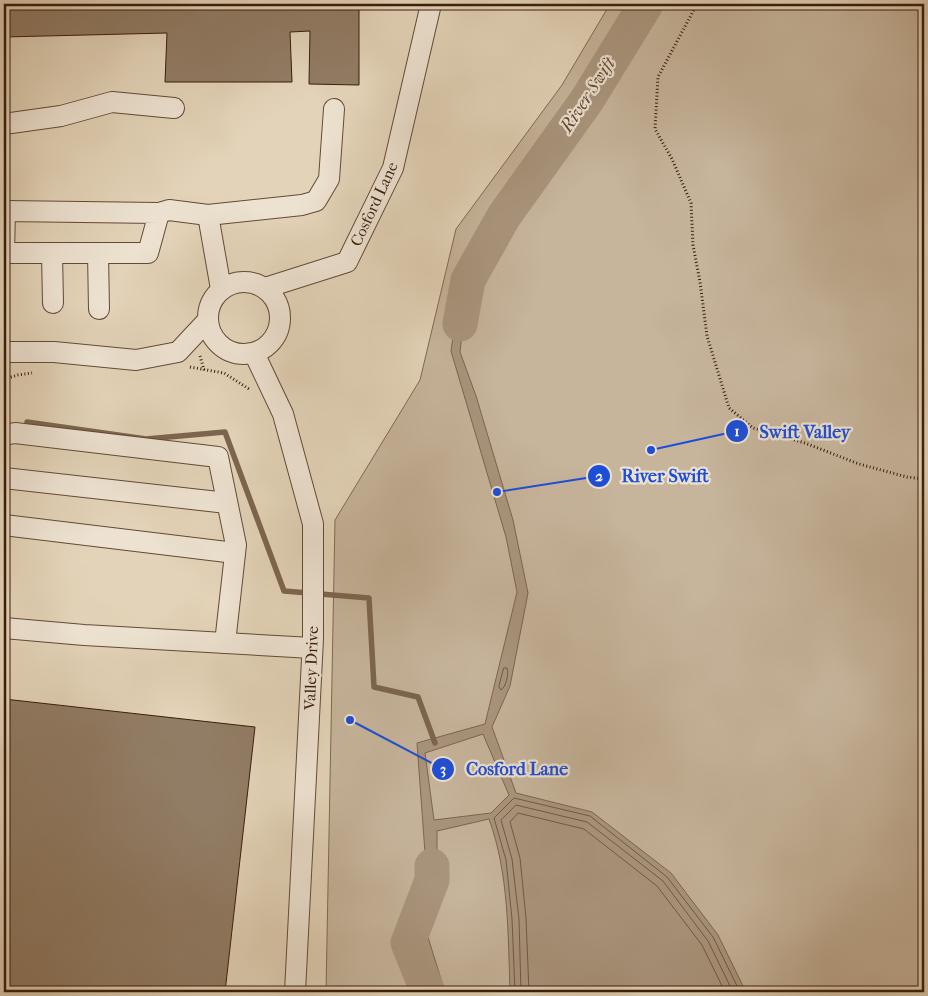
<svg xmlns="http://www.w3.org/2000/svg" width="928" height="996" font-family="'IM FELL French Canon',serif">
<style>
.green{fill:#c6b49b;stroke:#806853}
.water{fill:#a9957d;stroke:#7c654f;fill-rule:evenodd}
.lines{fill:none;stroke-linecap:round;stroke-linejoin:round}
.shore{stroke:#715944;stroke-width:1}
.stream{stroke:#7c654f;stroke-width:5.5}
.river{stroke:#a9957d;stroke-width:35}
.building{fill:#917c65;stroke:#391d0b}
.minor-casing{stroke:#644a36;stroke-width:22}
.path{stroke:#391d0b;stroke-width:3;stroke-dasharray:1 2.5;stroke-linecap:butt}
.minor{stroke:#ede2d1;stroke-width:20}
.labels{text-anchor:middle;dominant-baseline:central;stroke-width:4.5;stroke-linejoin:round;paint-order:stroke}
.street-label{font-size:16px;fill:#391d0b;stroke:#ede2d1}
.water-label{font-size:18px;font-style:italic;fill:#604733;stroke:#ede2d1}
.leader{fill:none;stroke:#1d4ed8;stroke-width:2}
.callout-dot{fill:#1d4ed8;stroke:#ede2d1;stroke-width:2}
.mark-label{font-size:15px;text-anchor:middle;font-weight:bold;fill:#fff}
.callout-label{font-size:18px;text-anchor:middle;font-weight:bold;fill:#1d4ed8;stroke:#ede2d1;stroke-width:4.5;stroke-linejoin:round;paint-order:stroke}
</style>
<rect width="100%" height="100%" fill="#e3d3b8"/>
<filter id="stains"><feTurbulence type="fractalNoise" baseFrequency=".004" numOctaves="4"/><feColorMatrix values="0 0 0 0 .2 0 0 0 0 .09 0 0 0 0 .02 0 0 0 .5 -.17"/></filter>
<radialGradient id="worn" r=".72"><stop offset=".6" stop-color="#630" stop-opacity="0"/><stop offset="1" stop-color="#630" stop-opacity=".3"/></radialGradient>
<polygon class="green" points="610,4 924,4 924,992 326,992 335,520 420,380 456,229 562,85"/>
<path class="water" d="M 641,4 L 654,4 L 562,151 L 530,193 L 491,228 L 471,259 L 460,352 L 476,396 L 513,520 L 528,593 L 510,686 L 492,727 L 516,793 L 592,812 L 671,873 L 718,935 L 746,992 L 510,992 C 508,934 509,874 489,819 L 437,831 L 437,869 L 427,934 L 445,992 L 433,992 L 412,944 L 427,880 L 417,743 L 485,724 L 517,592 L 506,537 L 451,351 L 465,256 L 482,229 L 527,189 L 565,135 ZM 483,734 L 509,795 L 491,813 L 434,820 L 425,753 Z"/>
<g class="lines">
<g class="shore">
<path d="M 504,668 L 507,668 C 509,674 506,687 501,690 L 499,687 Z"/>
<polygon points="421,937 423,939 430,960 428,963 425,962 418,944 419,939"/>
<polyline points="515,992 512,919 506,860 494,818 514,798 590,816 667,877 713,937 740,992"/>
<polyline points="521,992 519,919 512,859 501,820 516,805 587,822 663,881 708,941 733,992"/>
<polyline points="529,992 526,918 520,858 510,822 518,813 584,829 657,886 702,945 725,992"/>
</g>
<polyline class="stream" points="27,422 146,439 225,432 284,591 369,598 374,687 418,697 435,743"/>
<g class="river">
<polyline points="460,324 468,280 504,216 587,100 646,4"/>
<polyline points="428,992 408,943 432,880 432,866"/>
</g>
</g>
<g class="building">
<polygon points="4,4 359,4 359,85 309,84 310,31 290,32 292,82 165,82 167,33 4,37"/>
<polygon points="4,699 255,727 225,992 4,992"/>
</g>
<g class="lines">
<defs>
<g id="minor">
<polyline points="4,124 61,116 112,102 174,108"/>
<polyline points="159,213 148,253 4,253 5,211 159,213 169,210 208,215 302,205 316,201 329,179 334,109"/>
<polyline points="208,215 221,289"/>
<polyline points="52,253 53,303"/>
<polyline points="98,253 99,309"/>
<circle cx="244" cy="318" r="36"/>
<polyline points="265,288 347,262 393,168 431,4"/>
<polyline points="4,352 54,352 136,360 178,352 207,321"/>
<polyline points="254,353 283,414 313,524 313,639 295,992"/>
<polyline points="4,435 15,433 218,457 236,545 225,643"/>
<polyline points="4,478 227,503"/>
<polyline points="4,525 235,553"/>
<polyline points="4,628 84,635 312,648"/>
</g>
</defs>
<use href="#minor" class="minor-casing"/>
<g class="path">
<polyline points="697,4 658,77 655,129 672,159 691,203 693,245 700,282 707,336 729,408 753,428 805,443 859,464 907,477 924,479"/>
<polyline points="200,356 204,370"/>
<polyline points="190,367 224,373 249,389"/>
<polyline points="4,379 18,375 32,373"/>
</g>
<use href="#minor" class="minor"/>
</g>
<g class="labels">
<g class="street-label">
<text transform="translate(374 204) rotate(-65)">Cosford Lane</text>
<text transform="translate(311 668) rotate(-88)">Valley Drive</text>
</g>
<g class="water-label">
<text transform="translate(588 95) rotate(-57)">River Swift</text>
</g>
</g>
<path class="leader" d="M651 450L737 431M497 492L599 476M350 720L443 769"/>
<g class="callout-dot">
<circle cx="651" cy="450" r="5"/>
<circle cx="497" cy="492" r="5"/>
<circle cx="350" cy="720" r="5"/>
<circle cx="737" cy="431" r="12"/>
<circle cx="599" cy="476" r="12"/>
<circle cx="443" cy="769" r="12"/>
</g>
<g class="mark-label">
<text x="737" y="436">1</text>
<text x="599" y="481">2</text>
<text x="443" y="774">3</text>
</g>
<g class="callout-label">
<text x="805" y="438">Swift Valley</text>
<text x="665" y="482">River Swift</text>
<text x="517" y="775">Cosford Lane</text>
</g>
<rect width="928" height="996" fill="none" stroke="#e3d3b8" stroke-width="20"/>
<rect x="5" y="5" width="918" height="986" fill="none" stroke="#391d0b" stroke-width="2.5"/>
<rect x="10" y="10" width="908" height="976" fill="none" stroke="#391d0b"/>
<rect width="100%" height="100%" filter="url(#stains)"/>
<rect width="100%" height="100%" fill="url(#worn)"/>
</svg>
